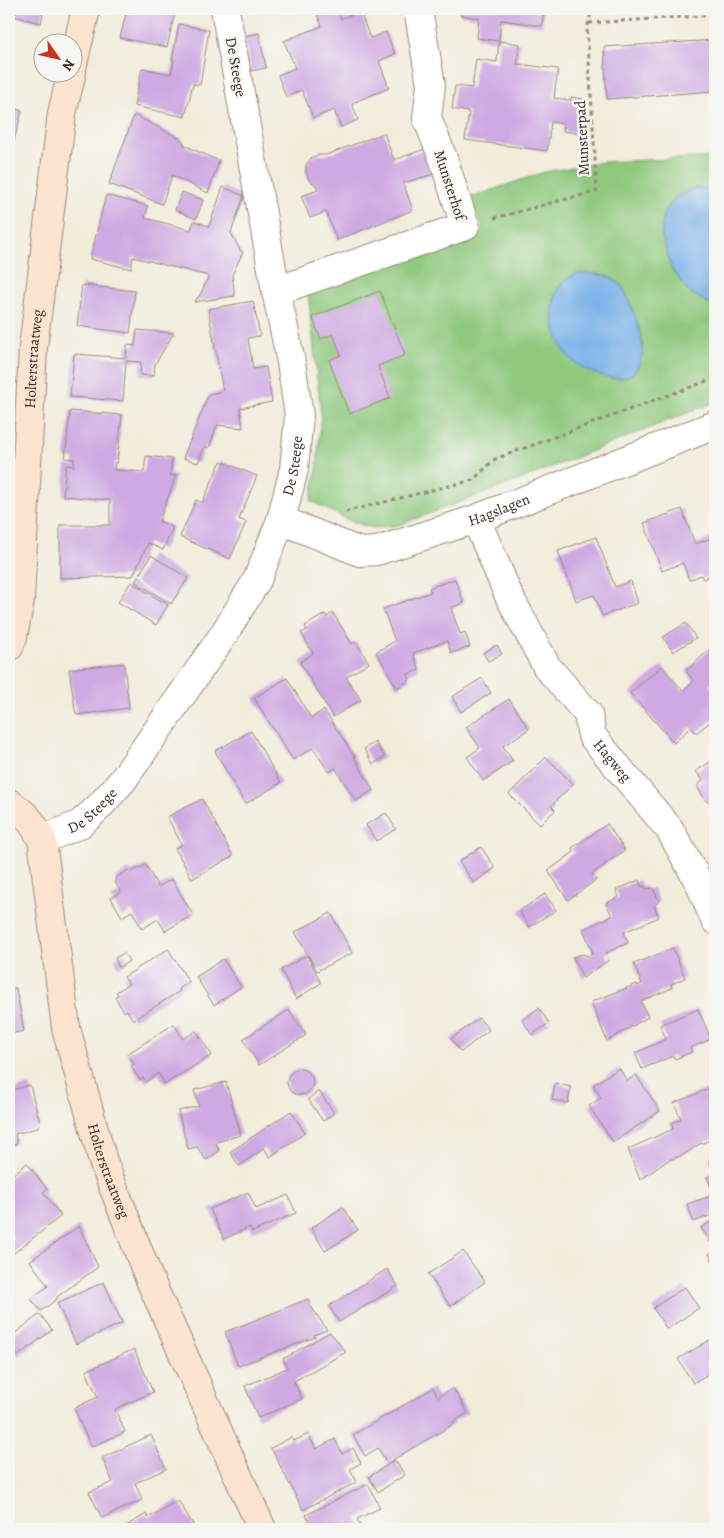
<svg xmlns="http://www.w3.org/2000/svg" width="724" height="1538" font-family="Alegreya,serif">
<style>
.green{fill:#8fc97e;stroke:#657a4e;fill-rule:evenodd}
.water{fill:#79b1e9;stroke:#5a6e84}
.building{fill:#cea9e2}
.lines{fill:none;stroke-linecap:round;stroke-linejoin:round}
.street-casing{stroke:#968b7c;stroke-width:30}
.secondary-casing{stroke:#968b7c;stroke-width:30}
.path{stroke:#968b7c;stroke-width:3;stroke-dasharray:4 4;stroke-linecap:butt}
.street{stroke:#fff;stroke-width:28}
.secondary{stroke:#fde4d1;stroke-width:28}
.labels{text-anchor:middle;dominant-baseline:central;stroke-width:5;stroke-linejoin:round;paint-order:stroke}
.street-label{font-size:15px;fill:#3b2a1e;stroke:#f6f6f2}
</style>
<rect width="100%" height="100%" fill="#f6f6f2"/>
<filter id="ink" filterUnits="userSpaceOnUse"><feTurbulence type="fractalNoise" baseFrequency=".02" numOctaves="2"/><feDisplacementMap in="SourceGraphic" scale="10" xChannelSelector="R" yChannelSelector="G"/><feConvolveMatrix kernelMatrix="1 2 1 2 8 2 1 2 1" color-interpolation-filters="sRGB"/></filter>
<filter id="wash" filterUnits="userSpaceOnUse"><feTurbulence type="fractalNoise" baseFrequency=".0096" numOctaves="4" result="noise"/><feDisplacementMap in="SourceGraphic" scale="20" xChannelSelector="R" yChannelSelector="G"/><feGaussianBlur stdDeviation="1.12" result="paint"/><feColorMatrix in="noise" values="0 0 0 0 0 0 0 0 0 0 0 0 0 0 0 0 0 1.4 0 .05"/><feComposite in="paint" operator="in"/></filter>
<g filter="url(#wash)">
<rect width="100%" height="100%" fill="#f2ecdb"/>
<path class="green" d="M 715,157 L 715,189 L 693,188 L 663,215 L 662,236 L 672,270 L 688,291 L 715,308 L 715,402 L 517,481 L 399,525 L 375,528 L 352,522 L 311,501 L 317,469 L 321,414 L 308,293 L 483,228 L 470,198 L 544,172 L 603,162 ZM 579,273 L 591,372 C 584,367 574,363 569,356 C 554,336 546,303 562,283 C 566,278 574,276 579,273 Z"/>
<g class="water">
<polygon points="693,188 715,189 715,308 688,291 672,270 662,236 663,215 676,197"/>
<path d="M 579,273 C 594,274 607,273 619,283 C 629,292 646,343 642,355 C 640,361 639,367 634,372 C 619,388 582,371 569,357 C 553,339 546,302 563,282 C 566,278 574,275 579,273 Z"/>
</g>
<g id="blocks">
<g class="building">
<polygon points="9,9 44,9 41,23 9,15"/>
<polygon points="127,9 176,9 167,47 120,38"/>
<polygon points="315,9 337,9 341,19 360,11 370,38 386,32 395,54 379,61 389,88 352,103 358,120 341,127 334,110 313,118 302,90 286,97 278,75 295,68 284,41 322,26"/>
<polygon points="461,9 544,9 542,26 501,20 499,41 477,38 479,18 460,15"/>
<polygon points="179,24 209,30 200,85 193,84 185,117 134,106 142,68 171,74 174,60 172,60"/>
<polygon points="259,33 266,68 251,71 244,36"/>
<polygon points="715,40 715,91 607,99 604,47"/>
<polygon points="499,41 520,44 517,64 558,69 554,98 571,100 571,97 583,99 584,134 563,131 564,124 551,122 547,151 465,140 469,112 452,109 455,86 472,88 476,59 497,62"/>
<polygon points="9,106 22,111 9,159"/>
<polygon points="134,115 180,138 185,144 184,145 219,161 208,193 172,175 162,204 109,184"/>
<polygon points="384,133 394,160 425,149 434,174 403,183 413,210 337,240 326,212 310,218 301,196 318,190 316,185 309,180 306,173 306,165 311,158 318,155 326,155"/>
<polygon points="223,187 244,196 231,233 240,250 243,252 232,275 235,296 194,302 200,295 209,276 133,257 131,269 90,259 106,195 148,206 145,218 191,230 194,221 209,226"/>
<polygon points="182,192 203,200 196,219 175,210"/>
<polygon points="82,285 135,291 130,333 77,326"/>
<polygon points="380,291 405,355 378,366 390,398 349,414 329,360 341,355 333,334 321,339 312,317"/>
<polygon points="253,301 260,336 248,338 253,369 266,367 272,402 240,408 243,428 217,425 209,448 205,446 198,463 183,458 209,394 223,391 208,309"/>
<polygon points="137,330 174,333 155,364 154,376 140,375 141,362 126,361 123,401 70,397 74,354 126,358 127,345 135,346"/>
<polygon points="70,411 122,415 117,463 115,462 114,470 144,472 146,456 172,459 170,475 176,476 159,521 173,527 163,550 148,543 133,576 60,578 60,525 110,525 110,500 63,496 66,465 74,466 74,459 65,458"/>
<polygon points="221,461 257,476 239,519 246,522 230,559 180,537 196,500 202,503"/>
<polygon points="682,509 695,544 714,537 715,541 715,574 703,579 701,575 689,580 683,563 662,571 644,523"/>
<polygon points="596,537 615,587 631,581 638,603 602,616 594,595 576,601 558,551"/>
<polygon points="151,555 188,578 171,604 135,582"/>
<polygon points="455,579 464,603 451,608 460,634 465,632 470,647 451,653 447,641 413,653 419,670 408,674 410,680 397,688 376,652 395,641 383,609 431,592 429,588"/>
<polygon points="131,582 168,605 156,625 118,602"/>
<polygon points="333,613 352,644 356,642 369,663 346,677 361,700 333,717 300,662 313,653 301,633 307,630 305,626 325,614 327,617"/>
<polygon points="686,623 696,638 673,652 663,637"/>
<polygon points="497,645 502,654 488,661 483,653"/>
<polygon points="709,650 715,657 715,680 709,685 715,692 715,718 696,733 691,727 674,743 630,693 662,666 683,691 694,681 686,671"/>
<polygon points="124,663 129,708 76,715 69,669"/>
<polygon points="287,678 311,718 324,710 355,757 354,757 373,790 356,801 335,768 329,772 313,748 293,760 254,698"/>
<polygon points="482,678 491,693 461,712 452,697"/>
<polygon points="509,699 529,729 503,746 513,761 483,781 467,757 480,748 466,727"/>
<polygon points="251,731 281,783 245,804 215,751"/>
<polygon points="375,742 385,757 373,764 364,749"/>
<polygon points="546,757 573,784 551,806 555,810 540,825 509,794"/>
<polygon points="715,759 715,801 713,798 709,802 705,800 698,788 698,784 703,781 696,771"/>
<polygon points="202,799 233,856 192,879 175,848 182,845 167,817"/>
<polygon points="386,813 396,829 376,841 366,825"/>
<polygon points="607,824 625,850 592,874 596,880 568,900 548,871 574,852 572,848"/>
<polygon points="481,847 495,868 474,883 459,861"/>
<polygon points="146,865 158,887 172,879 193,915 165,931 158,919 142,929 132,911 122,917 111,898 121,892 115,882 117,881 115,878 130,869 131,872"/>
<polygon points="639,880 642,887 645,886 646,889 653,888 659,901 654,906 659,917 624,932 628,943 606,953 609,960 583,978 573,957 582,954 588,956 593,953 583,929 612,916 606,903 619,897 616,890"/>
<polygon points="545,894 556,910 529,927 519,911"/>
<polygon points="331,913 352,953 317,971 295,932"/>
<polygon points="673,948 685,978 671,984 672,988 641,1001 648,1017 607,1041 591,1002 637,984 637,986 642,984 634,964"/>
<polygon points="168,949 189,982 179,989 180,991 133,1020 127,1010 124,1012 115,997 118,995 116,992 129,984 124,977"/>
<polygon points="124,953 129,961 119,968 115,958"/>
<polygon points="307,955 321,983 296,999 281,970"/>
<polygon points="223,959 241,987 214,1005 196,977"/>
<polygon points="16,988 24,1031 9,1034 9,989"/>
<polygon points="539,1008 549,1023 532,1035 522,1020"/>
<polygon points="698,1009 711,1039 690,1048 692,1052 675,1059 673,1056 642,1069 635,1053 666,1039 660,1025"/>
<polygon points="289,1010 306,1035 259,1065 243,1039"/>
<polygon points="479,1018 489,1030 461,1052 451,1039"/>
<polygon points="174,1024 183,1039 196,1031 212,1055 165,1084 158,1073 146,1082 143,1078 140,1080 131,1066 134,1064 127,1054"/>
<polygon points="619,1068 627,1081 636,1075 660,1111 613,1142 589,1106 601,1098 593,1085"/>
<circle cx="300" cy="1082" r="13"/>
<polygon points="226,1082 241,1135 216,1142 219,1151 206,1160 197,1147 188,1149 178,1111 199,1106 194,1090"/>
<polygon points="555,1083 571,1087 568,1103 552,1100"/>
<polygon points="30,1085 40,1123 37,1128 15,1134 17,1142 16,1144 9,1146 9,1091"/>
<polygon points="715,1086 715,1138 698,1145 685,1154 667,1161 640,1180 628,1149 673,1129 671,1123 681,1119 674,1103"/>
<polygon points="319,1091 334,1113 323,1121 308,1099"/>
<polygon points="291,1111 305,1133 270,1157 264,1148 239,1166 230,1152"/>
<polygon points="715,1156 715,1216 714,1214 694,1222 687,1204 714,1195 707,1177 715,1173 709,1159"/>
<polygon points="27,1163 47,1189 43,1192 61,1216 9,1257 9,1241 13,1237 9,1231 9,1178"/>
<polygon points="248,1192 256,1209 288,1195 296,1213 252,1232 250,1227 224,1239 210,1209"/>
<polygon points="343,1207 358,1230 325,1251 311,1228"/>
<polygon points="715,1219 715,1241 711,1243 701,1228"/>
<polygon points="79,1226 98,1267 57,1297 57,1299 41,1311 31,1299 48,1286 30,1261"/>
<polygon points="463,1251 485,1282 450,1306 428,1274"/>
<polygon points="715,1251 715,1266 709,1254"/>
<polygon points="387,1269 398,1286 339,1322 329,1306"/>
<polygon points="104,1282 122,1323 76,1344 57,1303"/>
<polygon points="685,1287 699,1308 667,1329 653,1308"/>
<polygon points="308,1299 311,1305 310,1305 327,1330 314,1335 315,1337 238,1366 225,1332"/>
<polygon points="40,1314 52,1330 18,1356 9,1345 9,1338"/>
<polygon points="330,1332 346,1352 294,1381 302,1399 258,1418 245,1386 287,1368 283,1359"/>
<polygon points="715,1337 715,1370 693,1383 678,1359"/>
<polygon points="134,1349 153,1392 115,1409 125,1432 91,1447 74,1408 98,1397 86,1371"/>
<polygon points="433,1388 438,1397 453,1388 468,1413 453,1422 454,1424 387,1463 378,1448 365,1456 353,1435"/>
<polygon points="308,1434 316,1449 335,1439 342,1454 353,1448 361,1463 350,1469 357,1482 303,1510 271,1448 292,1437 294,1441"/>
<polygon points="151,1435 166,1469 135,1483 142,1500 102,1518 89,1492 113,1482 102,1458"/>
<polygon points="395,1460 405,1475 378,1492 369,1477"/>
<polygon points="368,1484 380,1508 357,1519 362,1529 314,1529 306,1515"/>
<polygon points="178,1500 196,1529 121,1529 146,1514 148,1518"/>
</g>
</g>
</g>
<g filter="url(#ink)">
<use href="#blocks" fill-opacity="0" stroke="#968b7c" stroke-width="1"/>
<g class="lines">
<defs>
<g id="street">
<polyline points="276,291 465,226 443,158 427,118 431,85 418,9"/>
<path id="s1" d="M 476,519 L 509,596 L 547,667 L 588,714 L 592,736 L 670,830 L 700,884 L 715,920"/>
<path id="s2" d="M 281,520 L 360,552 L 377,551 L 476,519 L 715,425"/>
<path id="s3" d="M 42,840 L 80,824 L 98,808 L 123,780 L 222,637 L 257,580 L 281,520 L 294,469 L 299,416 L 291,362 L 276,291 L 225,9"/>
</g>
<g id="secondary">
<polyline points="72,68 86,9"/>
<path id="s4" d="M 9,647 L 13,637 L 20,600 L 33,348 L 62,113 L 72,72"/>
<path id="s5" d="M 9,803 C 26,814 33,822 42,840 L 66,1028 L 103,1161 L 149,1278 L 262,1529"/>
</g>
</defs>
<use href="#street" class="street-casing"/>
<use href="#secondary" class="secondary-casing"/>
<g class="path">
<polyline points="589,23 715,15"/>
<polyline points="494,218 597,191 587,29 592,9"/>
<polyline points="346,513 348,511 473,480 495,459 715,378"/>
<polyline points="9,753 9,760"/>
</g>
<use href="#street" class="street"/>
<use href="#secondary" class="secondary"/>
</g>
</g>
<g class="labels">
<g class="street-label">
<text transform="translate(236 67) rotate(80)">De Steege</text>
<text transform="translate(582 138) rotate(-93)">Munsterpad</text>
<text transform="translate(450 185) rotate(72)">Munsterhof</text>
<text stroke="none"><textPath href="#s4" startOffset="290">Holterstraatweg</textPath></text>
<text stroke="none"><textPath href="#s3" startOffset="464">De Steege</textPath></text>
<text stroke="none"><textPath href="#s2" startOffset="231">Hagslagen</textPath></text>
<text stroke="none"><textPath href="#s1" startOffset="281">Hagweg</textPath></text>
<text stroke="none"><textPath href="#s3" startOffset="59">De Steege</textPath></text>
<text stroke="none"><textPath href="#s5" startOffset="389">Holterstraatweg</textPath></text>
</g>
</g>
<rect width="724" height="1538" fill="none" stroke="#f6f6f2" stroke-width="30"/>
<g transform="translate(58 58) rotate(124)"><circle r="24" fill="#f6f6f2" stroke="#aba49d"/>
<path d="M0-4L9 19L0 12L-9 19Z" fill="#c8321e"/>
<text y="-8" font-size="14" font-weight="bold" text-anchor="middle" fill="#3b2a1e">N</text>
</g>
</svg>
